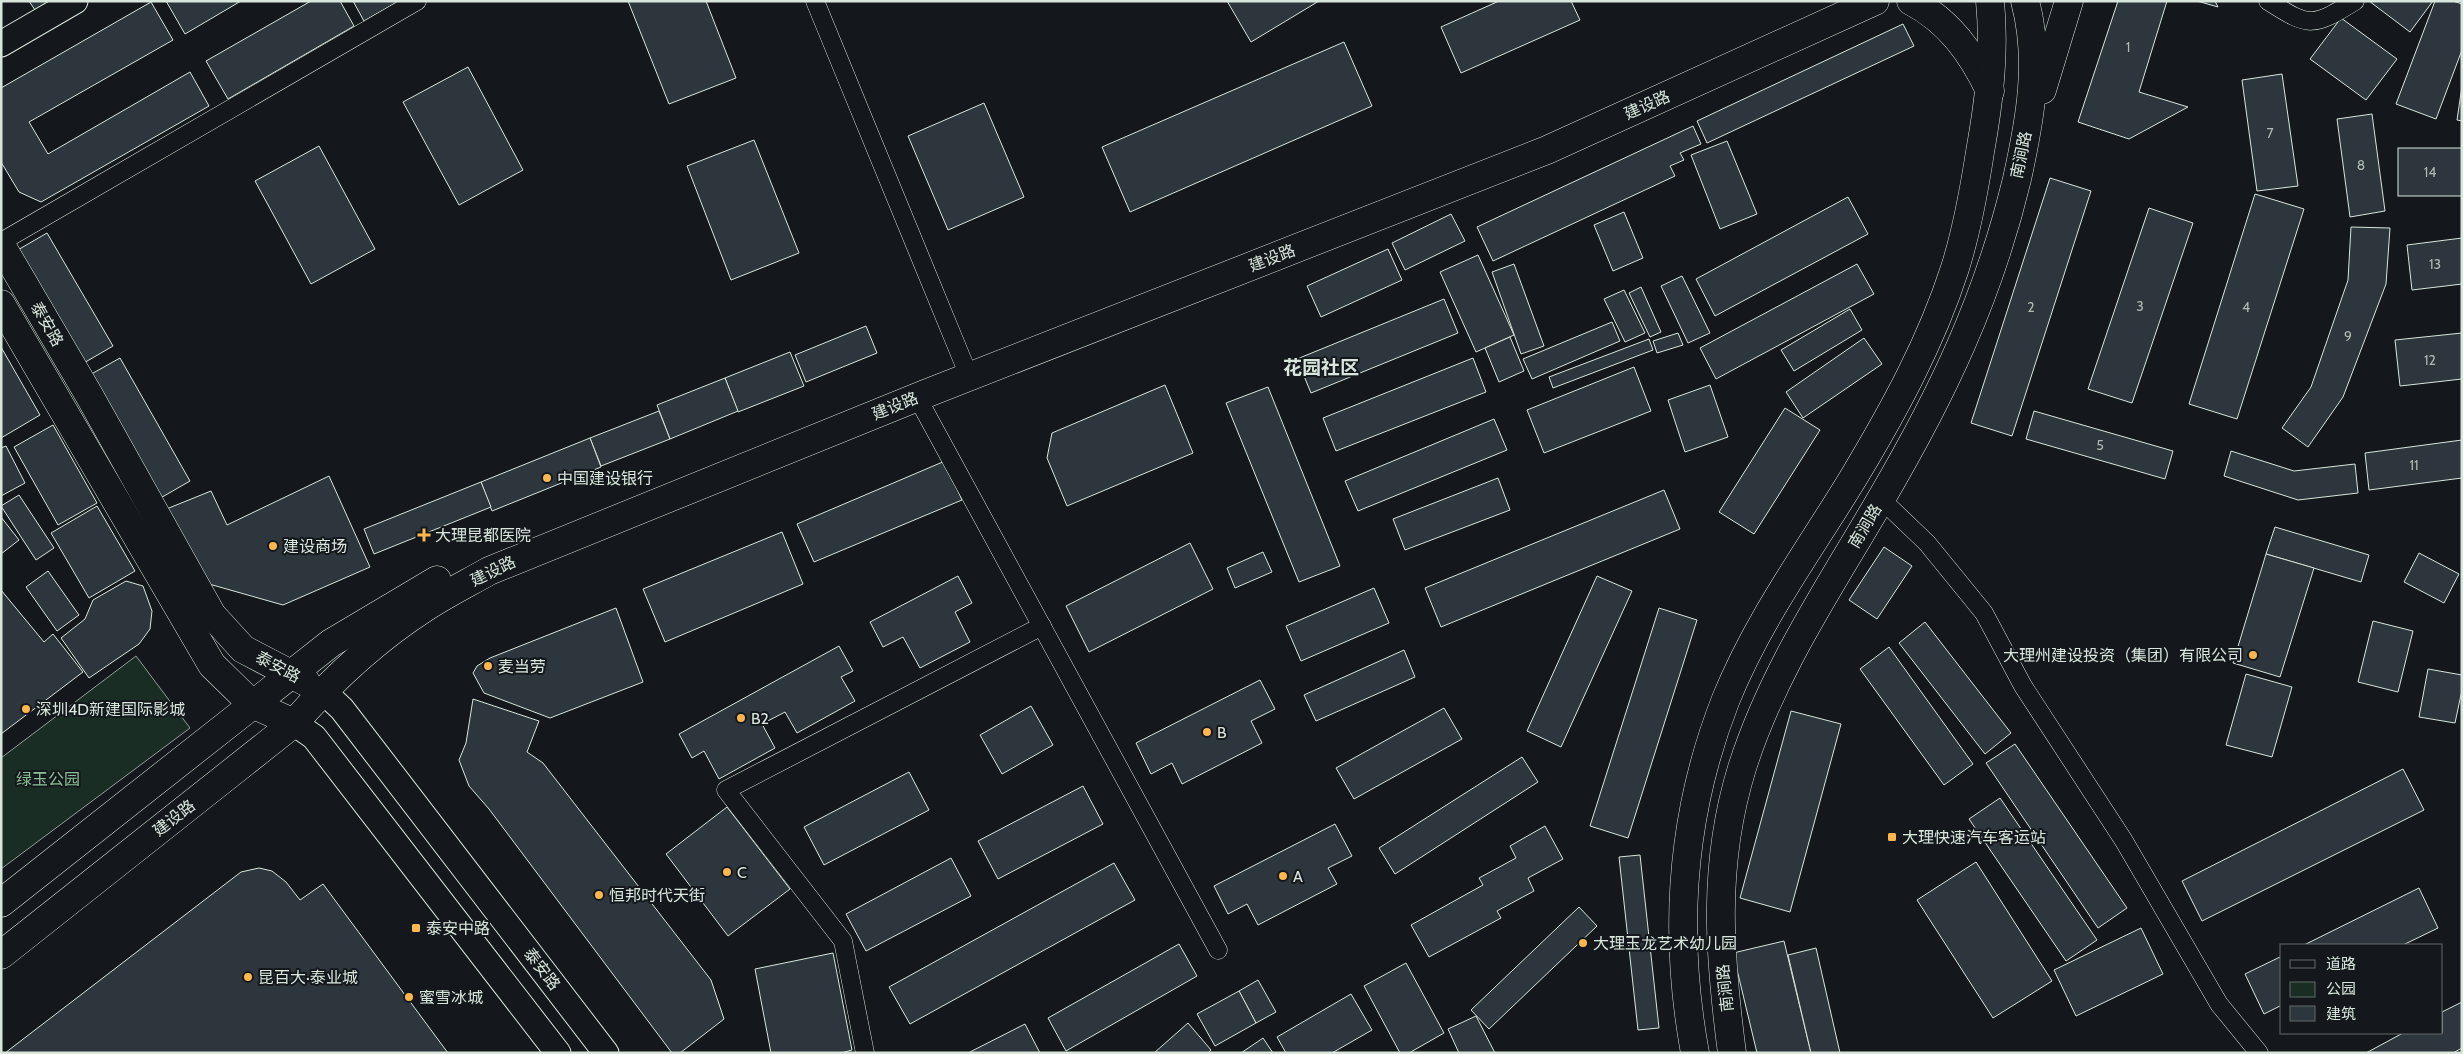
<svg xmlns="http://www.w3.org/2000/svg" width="2463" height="1054" font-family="Cabin,'Noto Sans SC',sans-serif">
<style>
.green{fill:#1a2d24;stroke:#939e99}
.building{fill:#2c363c;stroke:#d8e6dc}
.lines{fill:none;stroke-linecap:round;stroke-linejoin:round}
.street-casing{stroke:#d8e6dc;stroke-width:19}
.secondary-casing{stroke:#d8e6dc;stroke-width:27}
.primary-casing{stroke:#d8e6dc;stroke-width:29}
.highway-casing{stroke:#d8e6dc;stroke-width:29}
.street{stroke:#14181c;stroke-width:18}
.secondary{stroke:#14181c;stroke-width:25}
.primary{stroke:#14181c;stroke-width:28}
.highway{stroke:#14181c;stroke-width:28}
.poi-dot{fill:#ffb74d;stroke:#14181c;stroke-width:2}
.labels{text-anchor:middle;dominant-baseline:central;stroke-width:4;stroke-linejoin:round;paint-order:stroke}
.number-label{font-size:14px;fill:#adbab4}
.street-label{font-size:16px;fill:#d8e6dc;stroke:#14181c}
.poi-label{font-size:16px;fill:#d8e6dc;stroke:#14181c;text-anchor:start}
.park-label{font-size:16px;fill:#8ac095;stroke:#14181c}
.quarter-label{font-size:19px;font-weight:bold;fill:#d8e6dc;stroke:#14181c}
</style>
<rect width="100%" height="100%" fill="#14181c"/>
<polygon class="green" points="136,656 190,728 1,869 1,758"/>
<g class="building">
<polygon points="29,1 50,1 35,10"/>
<polygon points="166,1 241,1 185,34"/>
<polygon points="311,1 340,1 354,26 228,99 206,61"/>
<polygon points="353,1 399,1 364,21"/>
<polygon points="628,1 706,1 736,78 669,104"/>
<polygon points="1227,1 1319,1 1251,42"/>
<polygon points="1499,1 1571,1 1580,20 1461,73 1441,27"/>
<polygon points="2118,1 2167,1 2139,92 2188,107 2129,139 2078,122"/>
<polygon points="2197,1 2215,1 2218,7"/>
<polygon points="2369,1 2433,1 2410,32"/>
<polygon points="2435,1 2453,1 2462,4 2462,50 2436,119 2396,104"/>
<polygon points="151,2 173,40 29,122 48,154 190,72 209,106 41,202 19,192 1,162 1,88"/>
<polygon points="2341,18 2397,59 2366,100 2310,59"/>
<polygon points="1903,24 1914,46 1707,143 1697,121"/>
<polygon points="1344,42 1372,106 1130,212 1102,147"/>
<polygon points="468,67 523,170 459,205 403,102"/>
<polygon points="2282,74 2298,186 2257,191 2242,80"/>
<polygon points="2462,86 2462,121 2457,120"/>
<polygon points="984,103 1024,197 948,230 908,136"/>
<polygon points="2372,114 2385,211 2350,217 2337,119"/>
<polygon points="1693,126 1701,144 1680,153 1684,160 1670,166 1675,176 1493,261 1477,227"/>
<polygon points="754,140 799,253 731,280 687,166"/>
<polygon points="1727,141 1757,214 1720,229 1691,155"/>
<polygon points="319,146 375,249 311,284 255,181"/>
<rect x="2398" y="148" width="64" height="48"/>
<polygon points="2050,178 2091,191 2012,436 1971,423"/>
<polygon points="2255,194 2304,209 2237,419 2189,404"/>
<polygon points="1848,197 1868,234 1715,316 1696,279"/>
<polygon points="2149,208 2193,223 2132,403 2088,389"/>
<polygon points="1624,212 1643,258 1613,271 1594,225"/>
<polygon points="1451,214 1465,241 1405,270 1392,243"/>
<polygon points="2351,227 2390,228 2386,284 2343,397 2308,447 2282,428 2311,387 2348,280"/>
<polygon points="47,233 113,346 82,364 16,251"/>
<polygon points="2462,238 2462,284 2412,290 2407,245"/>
<polygon points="1388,249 1402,280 1321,317 1307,286"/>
<polygon points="1478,255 1514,335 1476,352 1440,272"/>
<polygon points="1514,264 1544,346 1521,354 1492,272"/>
<polygon points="1857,264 1874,294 1716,379 1700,348"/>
<polygon points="1682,276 1710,333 1688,343 1661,286"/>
<polygon points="1641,287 1661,332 1650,337 1629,293"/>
<polygon points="1624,290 1645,333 1625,342 1604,299"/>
<polygon points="1444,299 1458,333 1311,393 1297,359"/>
<polygon points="1850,309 1862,330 1794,371 1781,350"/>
<polygon points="1612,322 1620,341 1532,379 1523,359"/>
<polygon points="866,326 877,353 806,382 795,355"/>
<polygon points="1678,333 1683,345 1657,353 1653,341"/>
<polygon points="2462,333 2462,379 2400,386 2395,340"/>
<polygon points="1510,337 1524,371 1499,382 1485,348"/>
<polygon points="1864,338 1882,364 1803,418 1786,392"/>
<polygon points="1649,339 1653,350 1553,388 1549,377"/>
<polygon points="1,347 40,415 1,438"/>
<polygon points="790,352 804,386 738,412 725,378"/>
<polygon points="120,358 190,481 157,500 86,377"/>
<polygon points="1473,358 1486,392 1336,451 1323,418"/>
<polygon points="1634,367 1651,411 1544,453 1527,410"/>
<polygon points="725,378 738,411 670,439 657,405"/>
<polygon points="1165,385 1193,453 1067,506 1047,458 1052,433"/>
<polygon points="1710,385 1728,437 1685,452 1668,400"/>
<polygon points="1268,387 1340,566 1299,582 1226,403"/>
<polygon points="1785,408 1820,430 1754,534 1719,512"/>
<polygon points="659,411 670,439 601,466 590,438"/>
<polygon points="2034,411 2173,451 2165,479 2026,439"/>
<polygon points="1494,419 1507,450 1358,511 1345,481"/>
<polygon points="53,425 97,503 58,525 14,447"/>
<polygon points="590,438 601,467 492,511 481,482"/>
<polygon points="2462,440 2462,478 2369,490 2365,453"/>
<polygon points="6,446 25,483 1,496 1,448"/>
<polygon points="2231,451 2294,471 2355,464 2358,493 2298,500 2224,476"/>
<polygon points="945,461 962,500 814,562 797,524"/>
<polygon points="329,476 370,567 283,605 209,584 164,510 211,491 227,525"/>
<polygon points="1498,478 1510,510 1405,550 1393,519"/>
<polygon points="481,482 491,507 374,554 364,529"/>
<polygon points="1664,490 1680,529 1441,627 1425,588"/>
<polygon points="19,495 54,548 36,560 1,506"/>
<polygon points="97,506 135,571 89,598 51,533"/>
<polygon points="1,517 19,540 1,554"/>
<polygon points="2275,527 2369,555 2361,582 2266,554"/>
<polygon points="782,532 803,584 665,642 643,589"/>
<polygon points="1190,543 1213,589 1089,652 1066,606"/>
<polygon points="1884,547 1912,566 1877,619 1849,600"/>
<polygon points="1263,552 1272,572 1235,588 1227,568"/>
<polygon points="2419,553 2459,574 2444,603 2404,582"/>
<polygon points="2266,554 2314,568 2280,677 2233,663"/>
<polygon points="48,571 79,615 57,631 26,587"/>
<polygon points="958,576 972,603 955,612 970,642 920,668 903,637 883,647 870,622"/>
<polygon points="1597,576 1632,591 1561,747 1527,731"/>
<polygon points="126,581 143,586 152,611 150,629 139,644 89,678 61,638 85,619 93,600"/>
<polygon points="1374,588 1389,623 1301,661 1286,626"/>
<polygon points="1,590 44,642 53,634 83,672 1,734"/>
<polygon points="616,608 643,682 550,718 484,693 473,673 477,666 490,658"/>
<polygon points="1659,608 1697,620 1628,838 1590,826"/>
<polygon points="2373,621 2413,631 2398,692 2358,682"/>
<polygon points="1925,622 2011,733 1985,754 1899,643"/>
<polygon points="839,646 853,671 841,677 855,701 797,733 785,712 762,724 775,748 719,779 704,751 692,758 679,734"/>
<polygon points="1889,647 1973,764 1944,785 1860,669"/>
<polygon points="1404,650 1415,677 1316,721 1304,695"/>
<polygon points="2428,669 2462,675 2462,690 2455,723 2419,717"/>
<polygon points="2246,674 2292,687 2272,757 2226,745"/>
<polygon points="1260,680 1275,709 1251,721 1262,743 1182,784 1172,763 1151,774 1136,743"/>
<polygon points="473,699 539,721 527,752 543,763 711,980 724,1019 680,1053 672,1053 489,809 469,786 459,760 466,743"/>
<polygon points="1031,706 1053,745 1002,774 980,735"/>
<polygon points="1444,708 1462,739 1354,799 1336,768"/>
<polygon points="1791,711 1841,724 1790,912 1740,898"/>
<polygon points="2015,744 2127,908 2098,928 1986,763"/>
<polygon points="1522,757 1538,782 1395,874 1379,848"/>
<polygon points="2403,769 2424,810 2202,921 2182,881"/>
<polygon points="909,772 929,810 824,865 804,827"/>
<polygon points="1083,786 1103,824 998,879 978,841"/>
<polygon points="2000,798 2097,940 2066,961 1969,819"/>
<polygon points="727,807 790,889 728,936 666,854"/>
<polygon points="1335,824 1352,856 1328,868 1337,884 1258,925 1247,904 1228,914 1214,886"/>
<polygon points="1545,826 1563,859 1528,878 1534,891 1497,911 1501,918 1429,957 1411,925 1483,885 1479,878 1516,858 1510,846"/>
<polygon points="1640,855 1659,1028 1638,1030 1619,857"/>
<polygon points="951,858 971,896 866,951 846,914"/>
<polygon points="1976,862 2052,981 1993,1018 1917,900"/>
<polygon points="1114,863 1135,900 910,1024 889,987"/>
<polygon points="259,868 272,871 286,882 300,900 323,884 448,1053 5,1053 241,872"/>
<polygon points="2419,888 2438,928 2403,945 2304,945"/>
<polygon points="1579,907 1597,926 1489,1029 1471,1010"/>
<polygon points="2141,928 2163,974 2076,1016 2054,970"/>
<polygon points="1784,941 1811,1053 1757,1053 1733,953"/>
<polygon points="1179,944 1197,976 1066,1051 1048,1018"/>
<polygon points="1816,948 1840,1053 1811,1053 1788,955"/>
<polygon points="833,953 852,1050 841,1053 771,1053 755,969"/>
<polygon points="2282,956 2282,1005 2264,1014 2245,974"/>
<polygon points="1406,963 1444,1033 1409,1053 1400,1053 1364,986"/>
<polygon points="1258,980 1276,1012 1256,1023 1239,991"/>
<polygon points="1239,991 1256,1023 1215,1046 1197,1014"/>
<polygon points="1351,994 1372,1030 1332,1053 1286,1053 1277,1037"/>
<polygon points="2462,1002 2462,1048 2453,1053 2366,1053 2403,1033 2442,1033 2442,1012"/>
<polygon points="1476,1016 1495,1053 1459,1053 1448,1029"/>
<polygon points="1188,1023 1211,1050 1208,1053 1154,1053"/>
<polygon points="1025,1024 1040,1053 968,1053"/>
<polygon points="1263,1038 1273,1053 1241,1053"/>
</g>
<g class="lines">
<defs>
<g id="street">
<polyline points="815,1 964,364"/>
<path d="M 2268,1 C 2310,28 2313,27 2355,1"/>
<polyline points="1,242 417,1"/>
<polyline points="917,397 1218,950"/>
<polyline points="1881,499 1927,543 1984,613 2023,686 2124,841 2219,1004 2259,1053"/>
<polyline points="865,1053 843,941 726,790 1042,626"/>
</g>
<g id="secondary">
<polyline points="1,44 75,1"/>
<polyline points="323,691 342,709 606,1053"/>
<polyline points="294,723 314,737 558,1053"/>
</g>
<g id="primary">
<path d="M 1911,1 C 1949,21 1972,53 1990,91"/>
<polyline points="1,245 89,395 212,615 243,649 306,682"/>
<polyline points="1,304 212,665 252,704 294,723"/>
<polyline points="1,903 331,643 437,580"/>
<path d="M 1,955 L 294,723 C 333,679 376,639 426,607 C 446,594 468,583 489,571 L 925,394 L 1547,150 L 1875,1"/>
</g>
<g id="highway">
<polyline points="2042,90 2069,1"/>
<path d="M 1695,1053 C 1673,933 1681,813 1726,699 C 1758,620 1808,552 1852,480 C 1893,412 1931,343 1955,268 C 1967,230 1974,191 1980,152 C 1989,102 1995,53 1990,1"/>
<path d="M 1732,1053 C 1719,954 1712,865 1742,768 C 1773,670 1830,587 1881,499 C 1943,393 1988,299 2017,179 C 2030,120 2041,61 2025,1"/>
</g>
</defs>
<use href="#street" class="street-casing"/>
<use href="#secondary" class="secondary-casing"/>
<use href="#primary" class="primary-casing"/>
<use href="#highway" class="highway-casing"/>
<use href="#street" class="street"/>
<use href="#secondary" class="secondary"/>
<use href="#primary" class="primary"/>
<use href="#highway" class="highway"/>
</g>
<g class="poi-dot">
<circle cx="547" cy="478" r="5"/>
<path d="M421.5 527.5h5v5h5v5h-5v5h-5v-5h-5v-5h5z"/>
<circle cx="273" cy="546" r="5"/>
<circle cx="2253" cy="655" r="5"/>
<circle cx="488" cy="666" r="5"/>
<circle cx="26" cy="709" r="5"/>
<circle cx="741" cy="718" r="5"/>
<circle cx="1207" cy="732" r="5"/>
<rect x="1887" y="832" width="10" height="10" rx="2.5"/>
<circle cx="727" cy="872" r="5"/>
<circle cx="1283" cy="876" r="5"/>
<circle cx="599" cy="895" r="5"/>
<rect x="411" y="923" width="10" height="10" rx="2.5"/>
<circle cx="1583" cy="943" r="5"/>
<circle cx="248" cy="977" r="5"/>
<circle cx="409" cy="997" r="5"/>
</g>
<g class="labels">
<g class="number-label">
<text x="2128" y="47">1</text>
<text x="2270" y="133">7</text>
<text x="2361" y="165">8</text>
<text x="2430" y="172">14</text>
<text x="2435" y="264">13</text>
<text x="2140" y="306">3</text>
<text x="2031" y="307">2</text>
<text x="2246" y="307">4</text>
<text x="2348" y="336">9</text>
<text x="2430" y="360">12</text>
<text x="2100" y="445">5</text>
<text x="2414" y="465">11</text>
</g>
<g class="street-label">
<text transform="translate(1647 105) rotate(-24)">建设路</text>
<text transform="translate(2021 155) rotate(-78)">南涧路</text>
<text transform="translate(1272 258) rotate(-21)">建设路</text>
<text transform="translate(47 324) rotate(60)">泰安路</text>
<text transform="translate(895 406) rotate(-22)">建设路</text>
<text transform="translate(1865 526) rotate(-59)">南涧路</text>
<text transform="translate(493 571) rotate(-26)">建设路</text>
<text transform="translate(278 667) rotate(28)">泰安路</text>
<text transform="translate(174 818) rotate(-38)">建设路</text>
<text transform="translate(542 969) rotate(52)">泰安路</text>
<text transform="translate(1725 988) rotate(-96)">南涧路</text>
</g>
<g class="poi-label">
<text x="557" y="478">中国建设银行</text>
<text x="435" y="535">大理昆都医院</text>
<text x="283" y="546">建设商场</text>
<text x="2243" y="655" text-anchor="end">大理州建设投资（集团）有限公司</text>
<text x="498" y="666">麦当劳</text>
<text x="36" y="709">深圳4D新建国际影城</text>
<text x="751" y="718">B2</text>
<text x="1217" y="732">B</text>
<text x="1902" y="837">大理快速汽车客运站</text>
<text x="737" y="872">C</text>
<text x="1293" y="876">A</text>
<text x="609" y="895">恒邦时代天街</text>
<text x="426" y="928">泰安中路</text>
<text x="1593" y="943">大理玉龙艺术幼儿园</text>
<text x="258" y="977">昆百大·泰业城</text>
<text x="419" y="997">蜜雪冰城</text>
</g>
<g class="park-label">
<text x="48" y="779">绿玉公园</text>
</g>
<g class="quarter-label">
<text x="1321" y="367">花园社区</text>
</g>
</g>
<rect width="2463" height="1054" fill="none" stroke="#d8e6dc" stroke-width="5"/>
<rect x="2280" y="944" width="162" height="90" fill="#14181c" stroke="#626a69"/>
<rect x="2290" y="960" width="25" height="8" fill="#14181c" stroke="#626a69"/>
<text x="2326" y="969" font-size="15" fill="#d8e6dc">道路</text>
<rect x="2290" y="982" width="25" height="15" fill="#1a2d24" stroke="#626a69"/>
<text x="2326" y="994" font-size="15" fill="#d8e6dc">公园</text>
<rect x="2290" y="1006" width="25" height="15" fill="#2c363c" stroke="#626a69"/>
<text x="2326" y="1019" font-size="15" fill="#d8e6dc">建筑</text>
</svg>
